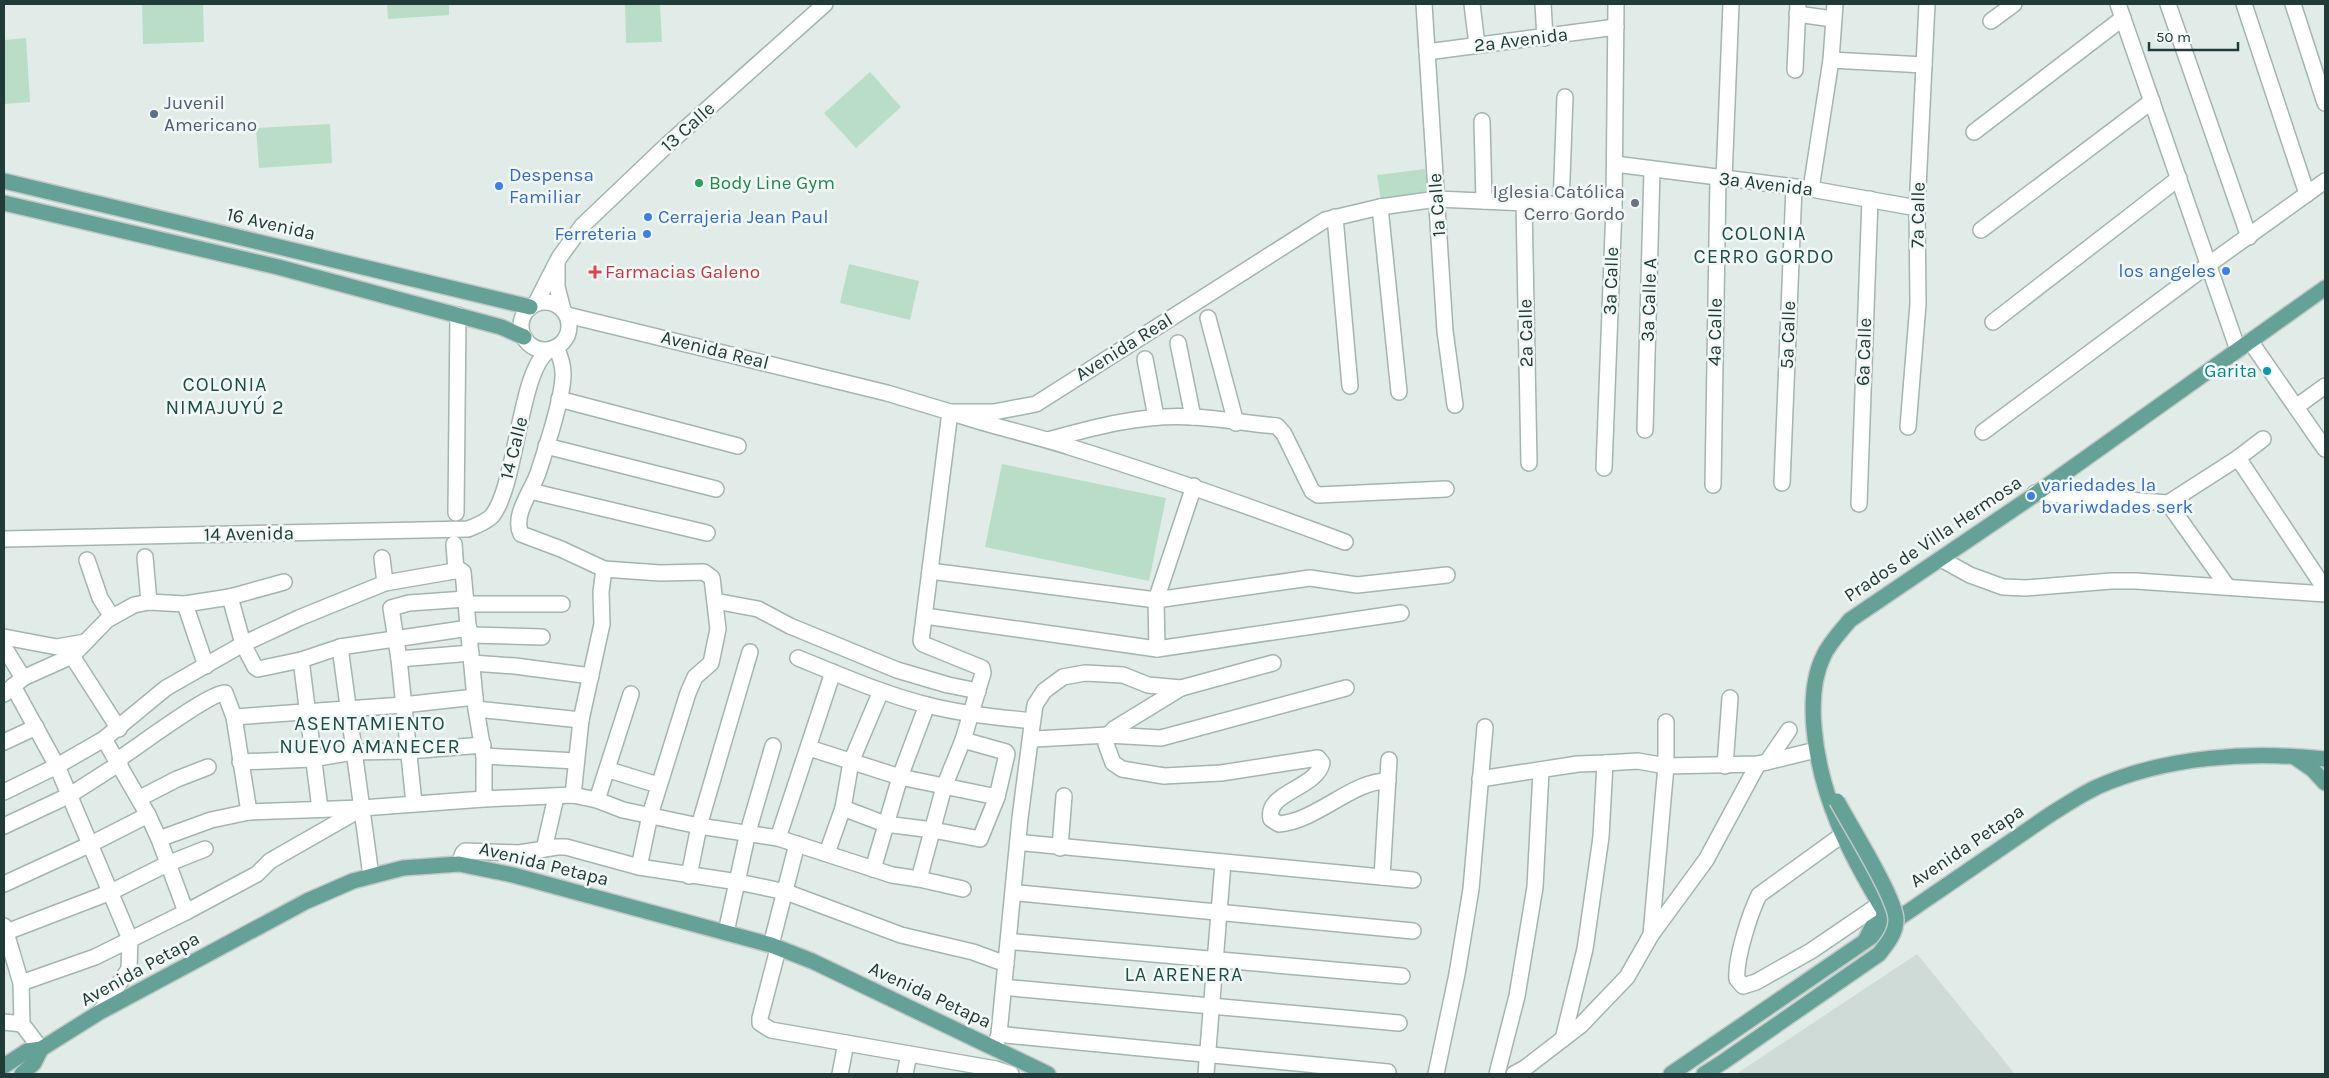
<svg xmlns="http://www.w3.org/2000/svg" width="2329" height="1078" font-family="Karla,sans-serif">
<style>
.built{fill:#cfdbd7}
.green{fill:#baddc7}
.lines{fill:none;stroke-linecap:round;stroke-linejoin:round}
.minor-casing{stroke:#a4b4b0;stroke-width:18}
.major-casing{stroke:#c1c8c7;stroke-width:18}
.minor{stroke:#fff;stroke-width:15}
.major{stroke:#66a198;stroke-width:15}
.major-bridge-casing{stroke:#c1c8c7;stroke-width:18;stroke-linecap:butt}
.major-bridge{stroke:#66a198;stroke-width:15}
.service-dot{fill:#5c6f8a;stroke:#f2f8f6;stroke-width:2}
.leisure-dot{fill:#2e9e5b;stroke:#f2f8f6;stroke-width:2}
.shop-dot{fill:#3f7fe0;stroke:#f2f8f6;stroke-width:2}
.worship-dot{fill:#6b7280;stroke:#f2f8f6;stroke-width:2}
.health-dot{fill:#e0444e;stroke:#f2f8f6;stroke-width:2}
.culture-dot{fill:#0f9aa8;stroke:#f2f8f6;stroke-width:2}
.labels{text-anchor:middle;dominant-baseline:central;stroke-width:5;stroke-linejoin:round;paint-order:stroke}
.street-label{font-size:19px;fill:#213c38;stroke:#f2f8f6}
.service-label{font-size:19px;fill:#4e5e75;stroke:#f2f8f6;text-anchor:start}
.shop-label{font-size:19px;fill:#366cbe;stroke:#f2f8f6;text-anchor:start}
.leisure-label{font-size:19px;fill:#27864d;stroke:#f2f8f6;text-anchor:start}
.worship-label{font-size:19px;fill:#5b616d;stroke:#f2f8f6;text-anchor:end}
.health-label{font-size:19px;fill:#be3a42;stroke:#f2f8f6;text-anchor:start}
.culture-label{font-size:19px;fill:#0d838f;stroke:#f2f8f6;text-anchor:end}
.neighbourhood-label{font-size:20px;letter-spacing:1px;fill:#1e4e48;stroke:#f2f8f6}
</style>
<rect width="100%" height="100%" fill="#e1ece8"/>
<polygon class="built" points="1917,954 2015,1074 1736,1074"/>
<g class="green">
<polygon points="142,4 203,4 204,42 143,44"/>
<polygon points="387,4 449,4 449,15 388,19"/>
<polygon points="625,4 660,4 662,42 626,43"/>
<polygon points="26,38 30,102 4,104 4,40"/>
<polygon points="870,72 901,107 856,148 824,113"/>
<polygon points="330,124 332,163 259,168 256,128"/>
<polygon points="1425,169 1428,195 1381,201 1377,175"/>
<polygon points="849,264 919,281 910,320 840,303"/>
<polygon points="1002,464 1166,498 1149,581 985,547"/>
</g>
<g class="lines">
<defs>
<g id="minor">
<polyline points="1424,4 1445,331 1455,405"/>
<polyline points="1472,4 1477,45"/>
<polyline points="1543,4 1545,38"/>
<polyline points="2118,4 2238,350"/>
<polyline points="2168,4 2249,237"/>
<polyline points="2244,4 2307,194"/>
<polyline points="2293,4 2325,103"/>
<polyline points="1797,14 1833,19"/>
<polyline points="1991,21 2014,4"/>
<polyline points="1427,52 1616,27"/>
<polyline points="1831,60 1924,65"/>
<polyline points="1795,70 1798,4"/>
<polyline points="1482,121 1484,201"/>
<polyline points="1974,132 2123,18"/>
<polyline points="1615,164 1811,189 1917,208"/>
<polyline points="1724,179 1731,4"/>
<polyline points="1811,189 1831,60 1835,4"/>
<polyline points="1524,203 1529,463"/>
<polyline points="1561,205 1565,97"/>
<polyline points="1380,207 1399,392"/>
<polyline points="1335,217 1350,386"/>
<polyline points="1981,230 2152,101"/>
<polyline points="557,264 557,287 563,310"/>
<circle cx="545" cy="326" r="24"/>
<polyline points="536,303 559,258 582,226 667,145 825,4"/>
<polyline points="567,315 887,393 950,412 994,412 1036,404 1325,220 1380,207 1437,199 1614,207"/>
<polyline points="1208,318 1236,423"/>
<polyline points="1993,322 2179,178"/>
<polyline points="2250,341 2325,449"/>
<polyline points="1178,343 1193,417"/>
<path d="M 556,347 C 560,356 563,364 563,373 C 564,394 545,452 538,473 C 532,491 512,515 521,534 L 561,549 L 604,569 L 660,573 L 704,572 L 712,578 L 718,629 L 711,663 L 695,677 L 688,693 L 650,815 L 639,867"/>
<polyline points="1145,359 1156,417"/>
<polyline points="559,399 738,446"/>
<polyline points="2296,407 2325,386"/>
<polyline points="1908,427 1918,304 1917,208 1927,4"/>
<polyline points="1645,430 1652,170"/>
<polyline points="1983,432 2208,265 2325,181"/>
<path d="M 1048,440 C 1094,427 1143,414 1192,417 C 1220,418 1249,424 1277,426 L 1284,434 L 1312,491 L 1318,495 L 1446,489"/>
<polyline points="546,446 716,489"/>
<polyline points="2238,458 2325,589"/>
<polyline points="1604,468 1614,207 1616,4"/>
<polyline points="1782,483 1794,187"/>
<polyline points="1713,485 1718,178"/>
<polyline points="530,491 707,533"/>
<polyline points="2035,493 2168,503 2238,458 2263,439"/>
<polyline points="2168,503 2227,586"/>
<polyline points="1859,504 1870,199"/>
<polyline points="456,513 458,315"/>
<path d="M 4,539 L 468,529 C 476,526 486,522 492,516 C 518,484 519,362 552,349"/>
<polyline points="454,544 456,571"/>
<polyline points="145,557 149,602"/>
<polyline points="382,558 385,583"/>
<polyline points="1941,559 1970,575 2003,587 2026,588 2111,581 2136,581 2325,594"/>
<polyline points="87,560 100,598 112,617"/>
<polyline points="930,571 1156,600 1310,578 1357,585 1447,575"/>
<polyline points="230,597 243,644 255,667 258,669 301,660 340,647 469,628"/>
<polyline points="715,601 758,609 790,626 897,670 948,685 978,691"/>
<polyline points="185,604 206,666"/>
<polyline points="467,604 562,604"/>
<polyline points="925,616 1157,649 1401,613"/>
<polyline points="470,635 542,637"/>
<polyline points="4,637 57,647 85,642"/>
<polyline points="4,647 23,678"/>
<polyline points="340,647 371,876"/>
<polyline points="1157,649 1156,600 1194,486"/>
<polyline points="72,656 119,729"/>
<path d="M 798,658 C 840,675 883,694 927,705 C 962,714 997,717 1032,721"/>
<polyline points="399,659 471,653"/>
<polyline points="301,660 320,809"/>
<polyline points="472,663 515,666 591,676"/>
<polyline points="13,686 57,766 130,939 129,969 100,1012"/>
<path d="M 1181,688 L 1114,729 L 1108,735 L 1106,744 L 1113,763 L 1122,769 L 1164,776 L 1221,773 L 1318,758 L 1322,763 C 1316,789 1265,792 1271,819 L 1279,824 C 1317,821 1353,780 1388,781"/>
<polyline points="4,694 23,678 72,656 107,620 134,605 149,602 185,604 230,597 284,582"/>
<polyline points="476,709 581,720"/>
<polyline points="234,717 403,705 475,697"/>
<polyline points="104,739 148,815 159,839 186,912"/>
<polyline points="1035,739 1108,735 1161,738 1346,688"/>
<polyline points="4,742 36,727"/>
<polyline points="809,748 900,777 997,797"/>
<polyline points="484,756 576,761"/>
<path d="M 117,760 C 135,749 210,692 225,693 L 234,717 L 249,812"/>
<polyline points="240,762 313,759 353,752 408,751 483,745"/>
<polyline points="1767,762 1789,730"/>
<polyline points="1725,766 1730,698"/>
<polyline points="609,770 658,785"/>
<polyline points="1480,779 1578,764 1605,763 1638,761 1666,766 1758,764 1816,750"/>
<polyline points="4,792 57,766 104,739 166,688 243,644 299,618 385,583 460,570 463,572 476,709 484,756 484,799"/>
<polyline points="573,795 581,720 602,624 601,592 604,569"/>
<polyline points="140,798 177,779 208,767"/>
<polyline points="597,800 631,694"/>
<polyline points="414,803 399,659 391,608 409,603 466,599"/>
<polyline points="843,808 885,824 933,830 980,839 997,797 1007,754 1006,752 963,740"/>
<polyline points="4,826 70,795 120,763"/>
<path d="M 1842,835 L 1759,895 C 1750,913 1735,960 1737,979 L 1743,986 L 1756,982 L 1811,951 L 1880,904"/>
<polyline points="778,838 833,672"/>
<polyline points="159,839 211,820 249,812 362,808 484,799 573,795 597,800 623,810 699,826 778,838 892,875 919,879 963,889"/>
<polyline points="1025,843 1413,880"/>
<polyline points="1060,848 1064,796"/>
<polyline points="544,849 556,797"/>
<polyline points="827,853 843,808 851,762 881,691"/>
<polyline points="459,864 463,853 465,851 519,853 557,847 566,847 639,867 738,882 786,892 901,935 973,952 1006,964"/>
<polyline points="873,869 900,777 927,705"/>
<polyline points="689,876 699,826 750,652"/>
<polyline points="1382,877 1389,760"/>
<path d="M 919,879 L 944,787 L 963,740 L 983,673 L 982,668 L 923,644 L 921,641 L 950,412 C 989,426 1030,434 1070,447 C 1163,476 1254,508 1345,542"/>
<polyline points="4,884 91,844 148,815"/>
<polyline points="1019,893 1413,931"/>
<polyline points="4,926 21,983 22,1024 41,1049"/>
<polyline points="726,932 748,832 773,746"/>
<polyline points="4,933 111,892 167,864 205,849"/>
<polyline points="1651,935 1666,766 1666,722"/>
<polyline points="1016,942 1402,976"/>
<polyline points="771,945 797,844"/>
<polyline points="778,949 760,1018 760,1023 771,1030 996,1069 1011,1074"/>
<polyline points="21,983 95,957 186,912 257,874 270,861 361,809"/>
<polyline points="1012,988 1399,1023"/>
<polyline points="4,1022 22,1024"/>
<polyline points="1006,1035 1388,1072"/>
<polyline points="1563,1039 1585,949 1601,837 1605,763"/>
<polyline points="995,1047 999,1034 1020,818 1031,733 1035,705 1044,691 1063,677 1085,673 1123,675 1148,685 1181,688 1273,663"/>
<polyline points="840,1074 846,1043"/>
<polyline points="905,1074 909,1054"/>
<polyline points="1206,1074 1223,863"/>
<polyline points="1436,1074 1457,974 1471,889 1485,727"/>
<polyline points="1497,1074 1517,996 1535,887 1541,771"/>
<polyline points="1514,1074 1525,1068 1581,1025 1627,977 1651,935 1706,860 1758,764"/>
</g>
<g id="major">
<polyline points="4,181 530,307"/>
<polyline points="4,203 278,267 501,327 524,337"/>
<polyline points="2296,758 2312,769 2325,783"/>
<path d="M 1866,939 L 1872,927 L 1883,920 L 1884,911 C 1849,853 1820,797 1814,728 C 1812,705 1813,678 1823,657 C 1829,643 1841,631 1850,620 L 2027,500 L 2325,288"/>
<polyline points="4,1066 27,1051 41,1049 100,1012 307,901 353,881 403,868 459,864 513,875 771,945 812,961 1048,1074"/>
<polyline points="22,1074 34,1063 41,1049"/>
<path d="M 1671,1074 L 2048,816 C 2064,806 2080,795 2097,787 C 2167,756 2250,751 2325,759"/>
<polyline points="1704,1074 1723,1062"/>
</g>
</defs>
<use href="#minor" class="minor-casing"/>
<use href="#major" class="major-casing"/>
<use href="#minor" class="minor"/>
<use href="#major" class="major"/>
<defs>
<path id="major-bridge" d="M 1723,1062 L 1879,954 C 1887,944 1896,933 1896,920 C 1896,898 1849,824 1837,801"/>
</defs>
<use href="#major-bridge" class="major-bridge-casing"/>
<use href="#major-bridge" class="major-bridge"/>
</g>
<circle class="service-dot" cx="154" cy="114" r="5"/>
<circle class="leisure-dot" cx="699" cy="183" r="5"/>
<g class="shop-dot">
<circle cx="499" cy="186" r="5"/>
<circle cx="648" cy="217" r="5"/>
<circle cx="647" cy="234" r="5"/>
<circle cx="2226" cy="271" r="5"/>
<circle cx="2031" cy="496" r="5"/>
</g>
<circle class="worship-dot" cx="1635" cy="203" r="5"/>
<path class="health-dot" d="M592.5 264.5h5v5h5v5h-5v5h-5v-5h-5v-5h5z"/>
<circle class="culture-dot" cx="2267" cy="371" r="5"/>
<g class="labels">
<g class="street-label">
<text transform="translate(1521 40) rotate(-7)">2a Avenida</text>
<text transform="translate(688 127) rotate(-42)">13 Calle</text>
<text transform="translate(1766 184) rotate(7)">3a Avenida</text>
<text transform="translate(1437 205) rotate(-94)">1a Calle</text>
<text transform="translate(1918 215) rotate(-89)">7a Calle</text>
<text transform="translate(271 224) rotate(13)">16 Avenida</text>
<text transform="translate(1611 281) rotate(-88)">3a Calle</text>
<text transform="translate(1649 300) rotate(-88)">3a Calle A</text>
<text transform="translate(1715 332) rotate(-89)">4a Calle</text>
<text transform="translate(1526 333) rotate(-91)">2a Calle</text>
<text transform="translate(1788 335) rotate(-88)">5a Calle</text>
<text transform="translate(1124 347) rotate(-32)">Avenida Real</text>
<text transform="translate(715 350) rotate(14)">Avenida Real</text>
<text transform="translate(1864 352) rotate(-88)">6a Calle</text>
<text transform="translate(514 448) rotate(-76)">14 Calle</text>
<text transform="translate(249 534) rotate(-1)">14 Avenida</text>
<text transform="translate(1933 539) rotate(-34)">Prados de Villa Hermosa</text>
<text transform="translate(1967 846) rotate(-34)">Avenida Petapa</text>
<text transform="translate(544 864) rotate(14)">Avenida Petapa</text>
<text transform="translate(140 969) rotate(-29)">Avenida Petapa</text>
<text transform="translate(930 995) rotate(25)">Avenida Petapa</text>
</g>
<g class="service-label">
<text x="164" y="103">Juvenil<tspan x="164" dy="22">Americano</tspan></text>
</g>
<g class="shop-label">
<text x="509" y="175">Despensa<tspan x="509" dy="22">Familiar</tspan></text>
<text x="658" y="217">Cerrajeria Jean Paul</text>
<text x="637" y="234" text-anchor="end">Ferreteria</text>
<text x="2216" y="271" text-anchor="end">los angeles</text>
<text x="2041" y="485">variedades la<tspan x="2041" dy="22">bvariwdades serk</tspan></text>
</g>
<g class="leisure-label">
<text x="709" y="183">Body Line Gym</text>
</g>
<g class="worship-label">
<text x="1625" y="192">Iglesia Católica<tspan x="1625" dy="22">Cerro Gordo</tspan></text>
</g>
<g class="health-label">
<text x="605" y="272">Farmacias Galeno</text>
</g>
<g class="culture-label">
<text x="2257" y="371">Garita</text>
</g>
<g class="neighbourhood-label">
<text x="1764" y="233">COLONIA<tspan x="1764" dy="23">CERRO GORDO</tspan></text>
<text x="225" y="384">COLONIA<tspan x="225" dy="23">NIMAJUYÚ 2</tspan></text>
<text x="370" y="723">ASENTAMIENTO<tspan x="370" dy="23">NUEVO AMANECER</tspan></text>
<text x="1184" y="974">LA ARENERA</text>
</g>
</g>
<rect width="2329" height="1078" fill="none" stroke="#213c38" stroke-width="10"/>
<path d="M2149 42v8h89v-8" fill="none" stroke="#213c38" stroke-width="2.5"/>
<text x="2156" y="42" font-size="15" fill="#213c38" stroke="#f2f8f6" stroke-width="4" paint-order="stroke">50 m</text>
</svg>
